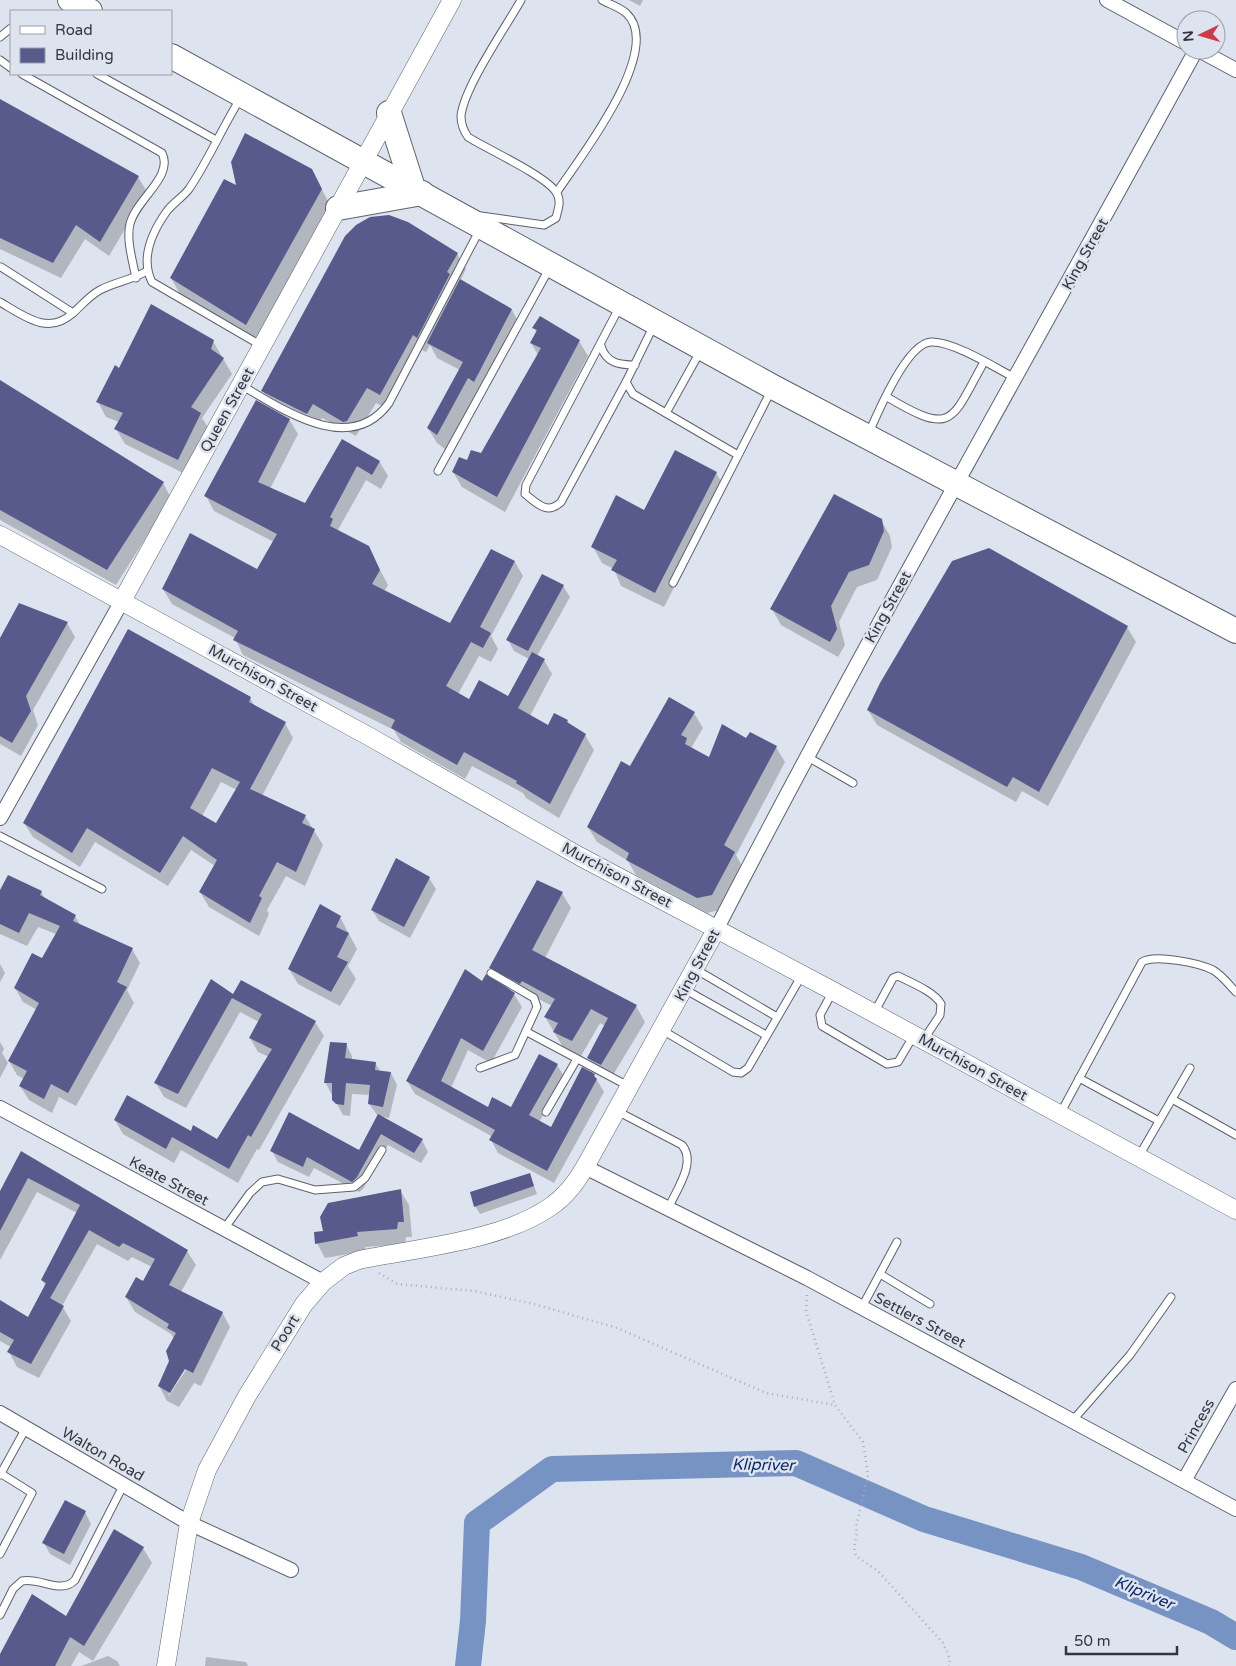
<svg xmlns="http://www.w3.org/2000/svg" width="1236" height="1666" font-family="'Varela Round',sans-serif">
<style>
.shadow{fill:#0003;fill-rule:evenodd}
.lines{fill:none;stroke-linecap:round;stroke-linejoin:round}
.river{stroke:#7793c3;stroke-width:26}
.building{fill:#585a8c;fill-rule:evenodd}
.service-casing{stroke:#5d626c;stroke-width:9}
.minor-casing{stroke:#5d626c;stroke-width:16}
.tertiary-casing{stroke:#5d626c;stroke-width:19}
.trunk-casing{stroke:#5d626c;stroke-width:26}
.path{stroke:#a7acb5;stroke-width:2.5;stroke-dasharray:1 4;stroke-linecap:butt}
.service{stroke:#fff;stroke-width:7}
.minor{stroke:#fff;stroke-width:14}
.tertiary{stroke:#fff;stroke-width:18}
.trunk{stroke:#fff;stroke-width:24}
.labels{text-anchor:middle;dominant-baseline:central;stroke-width:5;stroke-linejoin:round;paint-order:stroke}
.street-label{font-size:15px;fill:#34363b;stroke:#dee4ef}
.water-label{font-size:16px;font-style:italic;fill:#0c2a64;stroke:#dee4ef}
</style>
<rect width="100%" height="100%" fill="#dee4ef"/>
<g class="shadow">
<polygon points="629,0 643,0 640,6"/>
<polygon points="0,101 138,177 147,192 109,256 85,239 61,278 0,249"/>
<polygon points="320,186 330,205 255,339 180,294 171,278 238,187"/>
<polygon points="457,254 466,269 460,281 512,310 520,325 483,396 477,392 446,450 437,443 428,428 460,370 437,358 430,345 426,352 422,350 389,410 376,403 356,436 322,418 316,428 271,406 263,391"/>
<polygon points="534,328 579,341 588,356 505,512 462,487 453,472 481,455 538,355 531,343 537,333"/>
<polygon points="213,341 232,374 202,418 209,429 187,475 125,444 116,429 119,422 106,417 98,402 119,369"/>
<polygon points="0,381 163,483 171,498 116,585 0,520"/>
<polygon points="289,419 298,434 270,489 305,505 342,440 379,461 388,476 381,489 366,480 338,530 368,547 388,585 384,592 450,625 515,562 523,576 491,636 498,649 491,662 479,656 458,694 470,701 508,698 529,659 514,651 508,640 563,586 570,597 537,656 544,660 552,674 530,716 548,727 567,721 570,726 585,735 594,750 559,818 526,798 523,793 472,766 465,779 401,742 394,730 243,655 235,638 172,604 163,589 258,571 274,542 214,511 206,496"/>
<polygon points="716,473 725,488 664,607 621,586 614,569 602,563 593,547 645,511"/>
<polygon points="881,520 890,536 892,547 877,580 857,587 839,622 845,645 838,657 781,625 772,609"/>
<polygon points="67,623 75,637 33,710 38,725 21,756 0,744 0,641"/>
<polygon points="1127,627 1136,642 1048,806 1022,791 1016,802 877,725 868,710"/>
<path d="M 250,698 L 255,707 L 285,723 L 293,738 L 262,796 L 305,816 L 323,845 L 305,886 L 286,876 L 267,910 L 269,914 L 259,936 L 209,907 L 200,892 L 215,866 L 191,850 L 168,886 L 95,842 L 80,867 L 33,837 L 24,823 ZM 221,782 L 237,790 L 216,825 L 202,816 Z"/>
<polygon points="694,713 703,728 691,748 710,758 747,740 776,747 785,762 736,855 743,868 720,910 707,913 636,875 628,861 597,842 588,827 630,768"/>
<polygon points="429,878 436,889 410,938 379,921 372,910"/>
<polygon points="41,891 45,899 75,916 81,926 132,949 140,963 127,990 134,1003 76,1106 59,1097 52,1113 29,1100 20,1086 24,1079 17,1075 9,1061 0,1078 0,1042 4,1049 2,1053 8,1063 37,1010 23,1002 15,988 42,960 56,934 38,927 27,946 0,934 0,892"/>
<polygon points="562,893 571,908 545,958 636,1006 645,1022 610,1080 597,1073 588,1058 605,1026 600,1023 581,1056 563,1047 545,1017 552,1006 531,995 529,998 506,987 505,988 514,994 522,1007 491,1063 468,1050 451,1088 488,1109 512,1109 540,1056 557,1065 565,1078 539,1122 551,1129 594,1075 604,1092 554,1183 498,1153 491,1140 493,1137 415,1094 407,1081 483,983 501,985 491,968"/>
<polygon points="340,917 357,949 348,966 356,979 340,1006 298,984 289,969"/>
<polygon points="0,964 5,973 0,982"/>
<polygon points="233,996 315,1022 324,1036 259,1150 257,1149 238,1183 181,1150 174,1163 123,1134 115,1120 191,1133 218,1141 269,1057 258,1052 250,1038 259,1022 240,1012 186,1108 164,1097 156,1083"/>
<polygon points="346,1044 352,1056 352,1060 375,1063 381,1072 391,1073 397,1085 389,1118 379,1116 422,1140 428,1152 421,1163 388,1145 363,1189 359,1192 314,1168 309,1177 278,1162 272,1151 360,1152 378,1116 369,1104 370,1095 352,1094 350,1116 343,1115 325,1082"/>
<path d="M 21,1153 L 187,1251 L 196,1265 L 181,1292 L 222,1312 L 230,1327 L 201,1386 L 194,1383 L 179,1407 L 167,1401 L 159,1386 L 170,1361 L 174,1339 L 171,1334 L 135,1312 L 126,1297 L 144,1283 L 152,1267 L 132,1257 L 128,1261 L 97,1244 L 62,1306 L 71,1321 L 39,1378 L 17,1367 L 9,1352 L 11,1347 L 0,1341 L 0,1302 L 29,1319 L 46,1286 L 42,1280 L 77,1213 L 37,1192 L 0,1260 L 0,1193 ZM 188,1363 L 190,1364 L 168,1397 L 170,1391 Z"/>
<polygon points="530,1175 537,1194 480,1214 475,1206"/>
<polygon points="400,1190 409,1205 412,1237 406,1237 405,1244 365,1247 366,1251 325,1258 317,1243"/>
<polygon points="85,1512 91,1524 70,1565 50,1554 44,1543"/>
<polygon points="143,1548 152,1563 93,1661 79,1652 71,1666 0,1666 0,1657 67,1618"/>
<polygon points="108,1656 117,1661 120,1666 81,1666"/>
<polygon points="206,1657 246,1662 248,1666 205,1666"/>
</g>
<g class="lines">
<polyline class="river" points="468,1666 473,1621 477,1523 552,1469 796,1463 924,1519 1081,1567 1211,1622 1236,1637"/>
</g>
<g class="building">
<polygon points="0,99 139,176 100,242 76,225 53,263 0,238"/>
<polygon points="245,133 312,169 322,189 246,325 170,278 224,179 236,185 231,162"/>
<polygon points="389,215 408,222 458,253 447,272 450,274 417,338 413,335 380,395 367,388 347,421 343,422 313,404 307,414 261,391 345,236 356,225 370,217"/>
<polygon points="460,279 512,309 474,382 468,378 437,435 427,428 463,362 427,343"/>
<polygon points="151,304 214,340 211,349 224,358 191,407 201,413 178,460 114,429 123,413 96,402 115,365 119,368"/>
<polygon points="540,316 580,340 497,497 452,472 459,457 467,460 471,450 481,453 541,348 530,343 537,330 532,328"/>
<polygon points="0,380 164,482 107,570 0,510"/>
<polygon points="256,400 290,419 258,482 305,503 342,439 380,461 372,475 357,466 330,517 333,519 330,526 369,546 380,570 372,584 450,623 491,549 515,561 480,627 491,633 483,648 471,642 446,686 469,699 479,680 508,696 532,652 545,659 518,708 548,725 554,713 568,720 567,722 586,734 550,804 516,783 517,781 464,752 457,765 391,728 395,720 233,640 238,631 162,589 190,533 257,569 277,534 204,496"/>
<polygon points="675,450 717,472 655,593 611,570 617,560 591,547 616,495 644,510"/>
<polygon points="834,494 882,519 884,531 869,565 849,572 831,606 837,629 830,642 770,609"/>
<polygon points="989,548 1128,626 1039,792 1013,777 1007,787 867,710 880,683 952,561"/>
<polygon points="542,574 564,585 528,651 506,640"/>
<polygon points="19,603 68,622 26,696 31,711 12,743 0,736 0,638"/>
<path d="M 128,629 L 251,697 L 249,702 L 286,722 L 250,789 L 306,815 L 302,823 L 315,829 L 296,872 L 277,862 L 259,896 L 262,898 L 250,923 L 199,892 L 217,860 L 183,836 L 160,873 L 87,828 L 72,853 L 23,823 ZM 212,768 L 240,782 L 216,823 L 190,808 Z"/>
<polygon points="669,697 695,712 681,735 687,738 685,744 709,757 722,724 746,738 750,732 777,746 724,845 735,852 712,895 697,898 626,860 629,853 587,827 621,761 630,766"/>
<polygon points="396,858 430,877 404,927 371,910"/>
<polygon points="8,875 42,891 40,895 76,915 73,921 133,948 117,982 127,987 68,1093 51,1084 44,1099 19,1086 27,1071 8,1061 39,1003 14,988 32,953 42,958 60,926 29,913 19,933 0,924 0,890"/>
<polygon points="537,880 563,892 532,950 637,1005 601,1065 587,1058 608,1018 591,1009 572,1041 553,1032 558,1023 544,1017 555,999 522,981 520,984 489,968"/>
<polygon points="320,904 341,916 336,927 349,933 337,957 348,962 331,992 288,969"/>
<polygon points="465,969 482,981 486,974 515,993 483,1051 461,1038 441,1081 488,1107 492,1097 511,1107 539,1054 558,1064 529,1115 551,1127 582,1067 595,1074 594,1076 597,1079 547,1171 489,1140 495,1130 406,1081"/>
<polygon points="211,979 233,994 241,980 316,1021 251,1137 248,1135 229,1169 172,1137 166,1149 114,1120 127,1095 191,1131 193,1125 217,1139 272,1049 249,1038 262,1014 232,998 178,1094 154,1083"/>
<polygon points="330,1042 347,1043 345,1058 376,1062 375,1070 391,1072 383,1107 368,1104 370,1085 346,1083 344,1105 336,1104 332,1100 332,1083 324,1083"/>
<polygon points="289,1112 359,1150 378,1114 423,1139 414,1153 381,1134 357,1177 352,1182 307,1157 303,1167 270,1151"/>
<polygon points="21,1151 188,1250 169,1285 223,1312 193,1373 185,1369 170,1393 158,1386 169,1361 166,1351 176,1333 167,1328 169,1324 125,1297 136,1277 143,1281 155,1259 123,1243 119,1247 89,1230 50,1298 64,1306 31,1364 7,1352 14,1340 0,1332 0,1300 28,1317 46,1283 41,1280 80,1205 28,1178 0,1231 0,1191"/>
<polygon points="530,1173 534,1186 474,1207 470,1192"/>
<polygon points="401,1189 404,1222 398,1222 397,1229 357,1232 358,1236 315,1244 314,1232 323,1231 320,1217 328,1203"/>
<polygon points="65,1500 86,1511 64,1554 42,1543"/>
<polygon points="114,1529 144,1547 84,1646 70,1637 55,1666 0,1666 0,1654 32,1594 66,1616"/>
</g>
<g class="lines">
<defs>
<g id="service">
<polyline points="0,37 11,28"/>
<polyline points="0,60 11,68"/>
<path d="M 22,74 L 162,153 C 174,177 136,199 130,224 C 126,240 133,262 136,278"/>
<polyline points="97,74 216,140"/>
<path d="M 240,99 C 222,128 208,161 189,189 C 183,197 173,203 167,211 C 152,232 140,258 152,282 L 262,346"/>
<path d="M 557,192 C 578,160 666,49 626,13 C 619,7 609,4 602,0"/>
<path d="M 481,216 L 544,225 L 556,218 C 558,209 562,201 556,192 C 546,176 487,149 468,137 C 463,130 461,124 461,116 C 464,87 506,27 521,0"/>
<polyline points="1,267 73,313"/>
<path d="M 0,302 C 24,316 48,336 73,313 C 82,305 89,296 100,290 C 115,282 132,280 147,271"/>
<path d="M 620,306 L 526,485 L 525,494 C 538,504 547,515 561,502 L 626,382"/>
<polyline points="653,327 626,382 633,394 738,455"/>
<path d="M 601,346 C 606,363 619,365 635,365"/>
<path d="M 241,385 C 282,409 350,457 389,403 L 479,231"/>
<path d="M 887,397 C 954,437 951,421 984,362"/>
<polyline points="666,413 701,350"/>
<path d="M 868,435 C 877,414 907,343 931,342 C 953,341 996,368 1015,378"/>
<polyline points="438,471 549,269"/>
<polyline points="673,583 772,389"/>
<polyline points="806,756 853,783"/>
<polyline points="0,836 102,889"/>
<polyline points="695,969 777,1017"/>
<polyline points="684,989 766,1035"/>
<polyline points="833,991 820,1015 822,1026 887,1064 898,1062 914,1035"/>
<path d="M 874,1013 L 893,978 L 898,976 C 910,982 935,992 941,1004 L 940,1015 L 924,1039"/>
<polyline points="662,1030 733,1072 741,1073 748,1068 802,975"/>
<polyline points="527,1032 630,1087"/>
<polyline points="480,1068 515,1055 537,1007 534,998 491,973"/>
<polyline points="1079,1078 1159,1121"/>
<polyline points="1172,1099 1236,1135"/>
<path d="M 617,1111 L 682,1145 C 697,1163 676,1190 668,1209"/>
<polyline points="546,1112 577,1059"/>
<path d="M 1060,1114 L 1142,962 C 1155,954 1199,963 1213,970 C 1222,975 1229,985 1236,992"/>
<polyline points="1139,1156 1190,1068"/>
<polyline points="224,1229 250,1193 262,1182 278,1179 315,1190 354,1187 365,1178 382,1150"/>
<polyline points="880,1274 930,1304"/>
<polyline points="862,1307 897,1242"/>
<polyline points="1073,1420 1130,1355 1171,1297"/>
<polyline points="0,1473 32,1493 0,1554"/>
<polyline points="0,1475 26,1428"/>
<path d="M 0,1615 L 13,1589 L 22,1581 C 40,1577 61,1595 75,1580 L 124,1484"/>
</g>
<g id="minor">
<polyline points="1107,0 1186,43"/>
<polyline points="1199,50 1236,70"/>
<polyline points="0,818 122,601"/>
<path d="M 717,928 C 870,632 1036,343 1196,50"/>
<polyline points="0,1108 323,1282"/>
<polyline points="585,1167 807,1278 1236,1509"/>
<polyline points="0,1413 189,1523 291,1570"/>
<polyline points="1185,1479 1236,1389"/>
</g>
<g id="tertiary">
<polyline points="0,535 370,737 579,856 833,991 1236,1210"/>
<polyline points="122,601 452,0"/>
<path d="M 166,1666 L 189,1523 L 207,1470 L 247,1396 L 304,1304 L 323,1282 L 344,1266 L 359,1260 C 417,1248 501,1241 550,1207 C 565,1197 576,1183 585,1167 L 717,928"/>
</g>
<g id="trunk">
<polyline points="70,0 90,11"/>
<polyline points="171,56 773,387 1236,631"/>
<polyline points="389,113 413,188"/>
<polyline points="338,208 422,193"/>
</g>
</defs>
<use href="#service" class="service-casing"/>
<use href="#minor" class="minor-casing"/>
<use href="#tertiary" class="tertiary-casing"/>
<use href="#trunk" class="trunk-casing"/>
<g class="path">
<polyline points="379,1273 397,1284 474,1291 534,1304 617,1328 766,1393 835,1405"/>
<polyline points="807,1295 806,1311 835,1405 863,1442 868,1475 856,1527 857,1532 854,1548 856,1556 878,1571 943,1643 950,1659 949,1666"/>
</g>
<use href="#service" class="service"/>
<use href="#minor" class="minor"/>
<use href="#tertiary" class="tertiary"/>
<use href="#trunk" class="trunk"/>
</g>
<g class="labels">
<g class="street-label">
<text transform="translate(1085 254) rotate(-61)">King Street</text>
<text transform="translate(227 410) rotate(-61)">Queen Street</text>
<text transform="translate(888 607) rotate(-61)">King Street</text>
<text transform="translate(263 678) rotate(29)">Murchison Street</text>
<text transform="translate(617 875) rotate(28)">Murchison Street</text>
<text transform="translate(697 965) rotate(-62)">King Street</text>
<text transform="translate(973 1067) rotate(29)">Murchison Street</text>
<text transform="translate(169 1181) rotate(28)">Keate Street</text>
<text transform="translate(920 1320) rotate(28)">Settlers Street</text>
<text transform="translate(285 1333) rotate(-58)">Poort</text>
<text transform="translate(1196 1426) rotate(-61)">Princess</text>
<text transform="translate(103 1454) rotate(30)">Walton Road</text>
</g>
<g class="water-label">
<text transform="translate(763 1465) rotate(1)">Klipriver</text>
<text transform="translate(1144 1593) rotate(23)">Klipriver</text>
</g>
</g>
<rect x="10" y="10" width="162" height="65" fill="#dee4ef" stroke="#9a9ea7"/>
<rect x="20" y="26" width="25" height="8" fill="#ffffff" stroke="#9a9ea7"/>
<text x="55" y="35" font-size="15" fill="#34363b">Road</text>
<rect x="20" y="48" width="25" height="15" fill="#585a8c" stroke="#9a9ea7"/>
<text x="55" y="60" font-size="15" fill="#34363b">Building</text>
<g transform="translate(1201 35) rotate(265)"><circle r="24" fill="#dee4ef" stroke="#9a9ea7"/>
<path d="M0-4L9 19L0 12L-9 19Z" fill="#cb3b4b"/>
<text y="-8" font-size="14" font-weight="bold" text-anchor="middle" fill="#34363b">N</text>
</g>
<path d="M1066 1646v8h111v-8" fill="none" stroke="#34363b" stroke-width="2.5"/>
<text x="1074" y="1646" font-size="15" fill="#34363b" stroke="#dee4ef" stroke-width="4" paint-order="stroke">50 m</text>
</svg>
